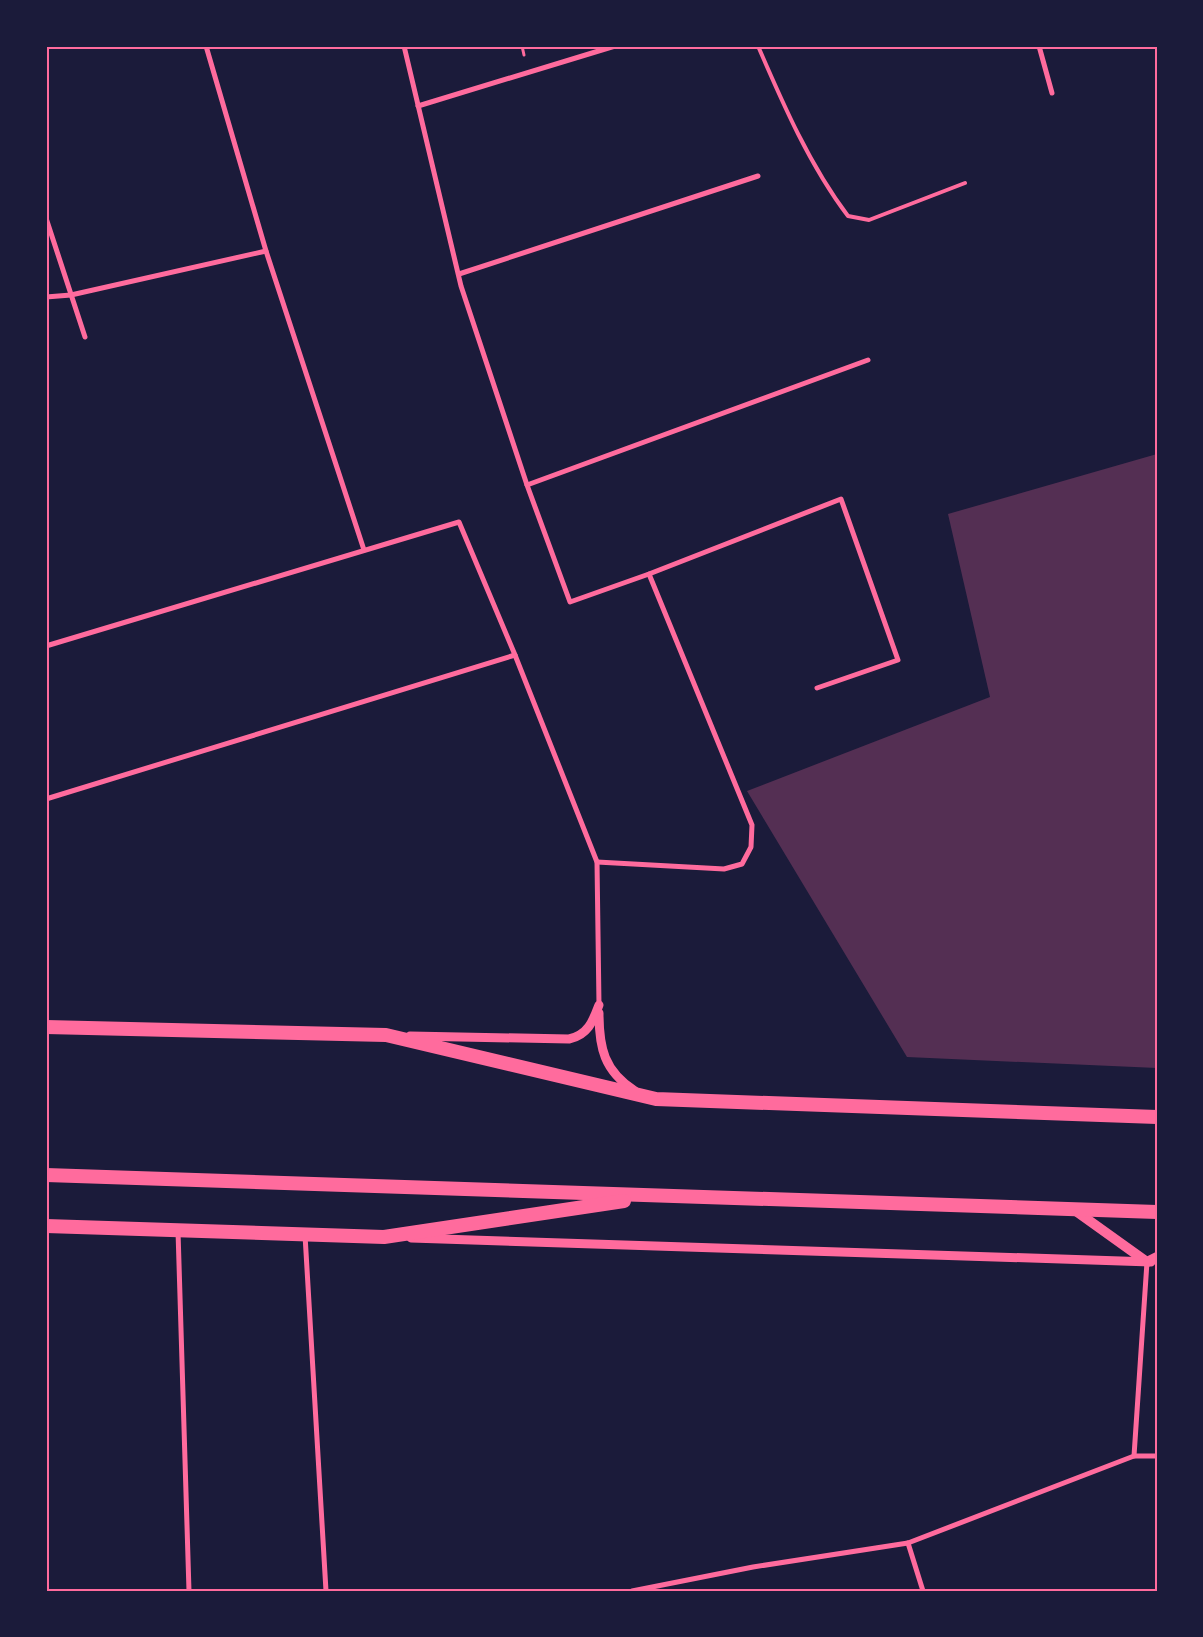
<svg xmlns="http://www.w3.org/2000/svg" width="1203" height="1637" font-family="Commissioner,sans-serif">
<style>
.building{fill:#542f53}
.lines{fill:none;stroke-linecap:round;stroke-linejoin:round}
.path{stroke:#ff6b9d;stroke-width:3}
.service{stroke:#ff6b9d;stroke-width:4}
.minor{stroke:#ff6b9d;stroke-width:5}
.tertiary{stroke:#ff6b9d;stroke-width:9}
.secondary{stroke:#ff6b9d;stroke-width:10}
.trunk{stroke:#ff6b9d;stroke-width:14}
.neatline{fill:none;stroke:#ff6b9d;stroke-width:2}
</style>
<rect width="100%" height="100%" fill="#1b1b3a"/>
<polygon class="building" points="1157,454 1157,1068 907,1057 747,791 990,697 948,514"/>
<g class="lines">
<polyline class="path" points="522,46 524,55"/>
<path class="service" d="M 758,46 C 783,104 810,166 848,216 L 869,220 L 965,183"/>
<g class="minor">
<polyline points="206,46 266,251 364,550"/>
<polyline points="404,46 461,286 527,485 570,602 649,574 841,499 898,660 817,688"/>
<polyline points="1039,46 1052,93"/>
<polyline points="418,106 615,46"/>
<polyline points="46,218 85,337"/>
<polyline points="459,274 758,176"/>
<polyline points="46,297 71,295 266,251"/>
<polyline points="527,485 868,360"/>
<polyline points="46,646 459,522 515,655 597,862 599,1005"/>
<polyline points="46,799 515,655"/>
<polyline points="597,862 724,869 742,864 751,847 752,825 649,574"/>
<polyline points="178,1231 189,1591"/>
<polyline points="305,1235 326,1591"/>
<polyline points="1134,1456 1147,1262"/>
<polyline points="908,1543 923,1591"/>
<polyline points="632,1591 753,1567 908,1543 1134,1456 1157,1456"/>
</g>
<g class="tertiary">
<path d="M 599,1013 C 599,1048 604,1071 635,1091"/>
<path d="M 410,1036 L 569,1039 C 588,1035 593,1021 599,1005"/>
<polyline points="411,1238 1151,1262"/>
</g>
<polyline class="secondary" points="1073,1209 1147,1262 1157,1257"/>
<g class="trunk">
<polyline points="46,1027 386,1035 656,1099 1157,1117"/>
<polyline points="46,1175 1157,1212"/>
<polyline points="46,1226 384,1237 624,1201"/>
</g>
</g>
<rect width="1203" height="1637" fill="none" stroke="#1b1b3a" stroke-width="95"/>
<rect x="48" y="48" width="1108" height="1542" class="neatline"/>
</svg>
